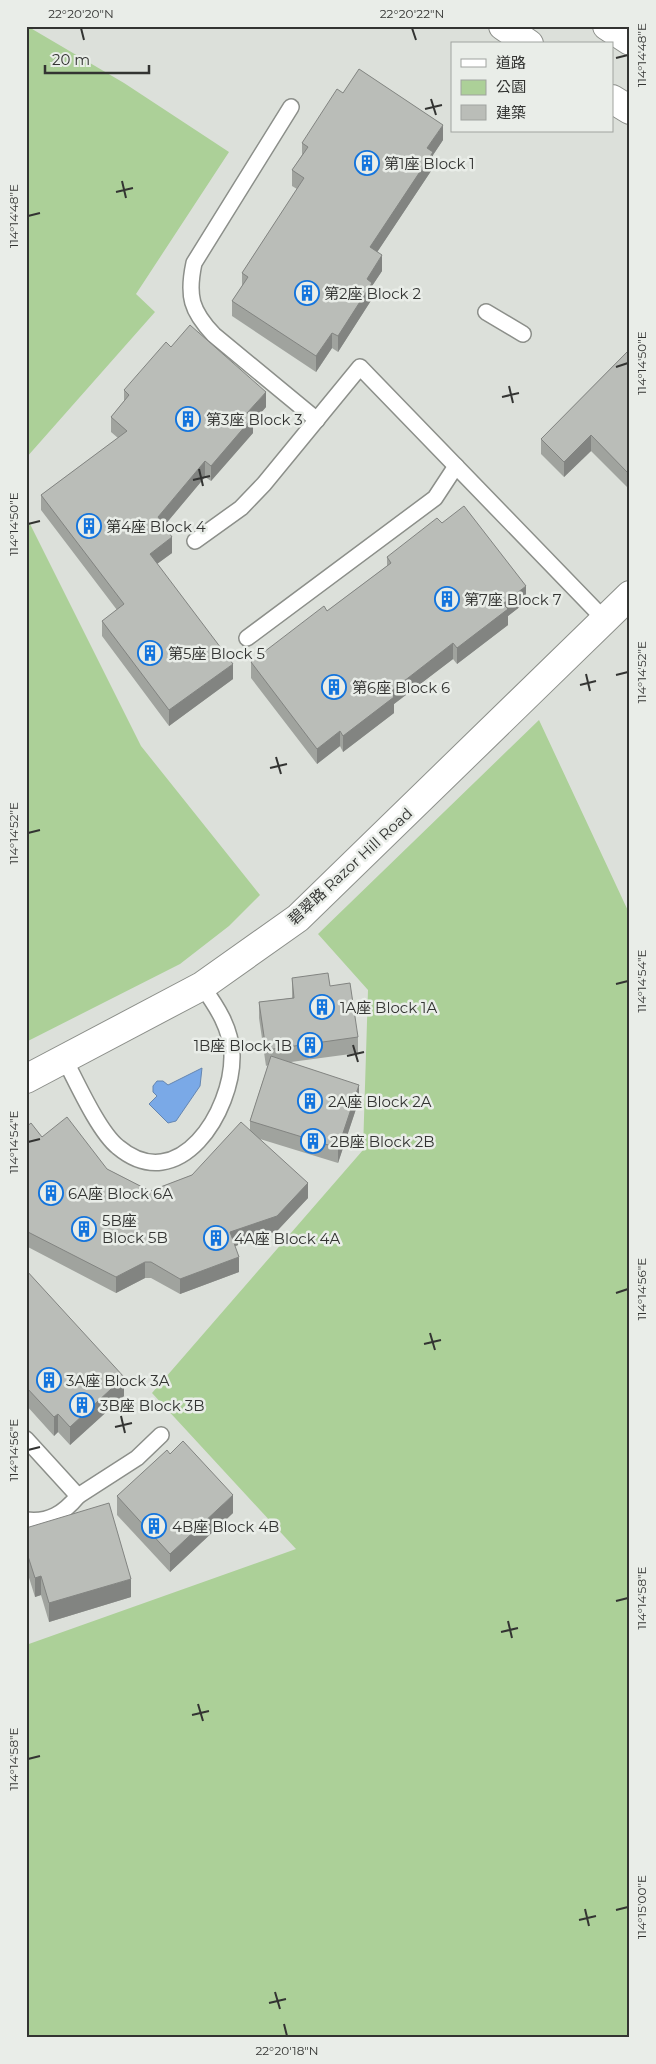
<svg xmlns="http://www.w3.org/2000/svg" width="656" height="2064" font-family="Montserrat,'Noto Sans TC',sans-serif">
<style>
.green{fill:#acd098}
.water{fill:#7aa9e7;stroke:#6586b1}
.lines{fill:none;stroke-linecap:round;stroke-linejoin:round}
.service-casing{stroke:#8c8f8a;stroke-width:18}
.minor-casing{stroke:#8c8f8a;stroke-width:30}
.primary-casing{stroke:#8c8f8a;stroke-width:30}
.service{stroke:#fff;stroke-width:15}
.minor{stroke:#fff;stroke-width:28}
.primary{stroke:#fff;stroke-width:28}
.wall{fill:#a0a39e}
.shaded-wall{fill:#828481}
.building{fill:#babdb8;stroke:#828481}
.ticks{fill:none;stroke:#333432;stroke-width:2}
.labels{text-anchor:middle;dominant-baseline:central;stroke-width:5;stroke-linejoin:round;paint-order:stroke}
.poi-label{font-size:15px;fill:#333432;stroke:#e9ede8;text-anchor:start}
.street-label{font-size:15px;fill:#333432;stroke:#e9ede8}
.neatline{fill:none;stroke:#333432;stroke-width:2}
.ticks-label{font-size:12px;text-anchor:middle;fill:#333432}
</style>
<rect width="100%" height="100%" fill="#dce0da"/>
<g class="green">
<polygon points="27,26 124,83 229,152 136,294 155,312 26,458"/>
<polygon points="26,516 141,746 260,895 229,926 180,964 26,1042"/>
<polygon points="539,720 630,915 630,2038 26,2038 26,1645 296,1549 152,1393 363,1150 368,990 318,934"/>
</g>
<polygon class="water" points="202,1068 200,1086 176,1121 168,1123 149,1104 157,1096 153,1092 153,1086 157,1081 163,1081 168,1085"/>
<g class="lines">
<defs>
<g id="service">
<path d="M 291,107 L 194,263 C 187,296 191,311 214,335 L 317,420"/>
<polyline points="486,312 523,334"/>
<polyline points="195,541 241,508 264,484 360,367 605,620"/>
<polyline points="247,638 435,498 456,466"/>
<path d="M 65,1060 C 77,1083 99,1132 118,1147 C 179,1198 233,1111 232,1055 C 231,1028 217,1007 202,986"/>
<path d="M 26,1439 L 78,1496 C 64,1513 49,1523 26,1520"/>
<polyline points="78,1496 137,1458 161,1435"/>
</g>
<polyline id="minor" points="26,1079 202,986 298,918 630,595"/>
<g id="primary">
<polyline points="503,26 529,44"/>
<polyline points="607,26 630,41"/>
<polyline points="612,99 630,110"/>
</g>
</defs>
<use href="#service" class="service-casing"/>
<use href="#minor" class="minor-casing"/>
<use href="#primary" class="primary-casing"/>
<use href="#service" class="service"/>
<use href="#minor" class="minor"/>
<use href="#primary" class="primary"/>
</g>
<g class="wall">
<polygon points="343,93 443,140 433,155 433,168 377,252 382,271 372,286 372,299 338,352 332,348 316,372 232,316 232,301 242,286 242,273 297,189 292,186 292,170 302,155 302,143"/>
<polygon points="171,347 266,407 253,422 253,433 211,481 205,477 164,526 172,553 157,564 233,679 169,726 102,636 102,621 117,610 41,510 41,495 118,438 111,432 111,417 124,401 124,390"/>
<polygon points="630,349 630,484 627,487 591,451 564,477 541,454 541,439"/>
<polygon points="442,523 526,602 508,616 508,625 457,664 453,659 394,704 394,713 343,752 340,746 317,764 251,678 251,662 327,611 387,566 387,557"/>
<polygon points="292,978 330,986 358,1037 358,1053 291,1062 359,1100 338,1163 260,1139 308,1198 277,1231 235,1246 239,1272 180,1294 151,1278 145,1278 116,1293 26,1246 26,1127 42,1137 107,1169 150,1191 192,1175 250,1130 250,1121 268,1065 266,1066 259,1018 259,1002 292,998"/>
<polygon points="26,1270 124,1396 70,1445 58,1432 54,1436 26,1405"/>
<polygon points="170,1454 233,1513 170,1572 117,1515 117,1496"/>
<polygon points="26,1528 131,1597 49,1622 41,1595 35,1597 26,1568"/>
</g>
<g class="shaded-wall">
<polygon points="443,125 443,140 433,155 433,168 370,263 370,247 427,148"/>
<polygon points="382,255 382,271 372,286 372,299 338,352 338,336 367,279"/>
<polygon points="332,333 332,348 316,372 316,356"/>
<polygon points="266,392 266,407 253,422 253,433 211,481 211,466 247,413"/>
<polygon points="591,435 591,451 564,477 564,462"/>
<polygon points="205,461 205,477 158,533 158,517"/>
<polygon points="630,469 630,484 627,487 627,472"/>
<polygon points="172,537 172,553 150,569 150,554"/>
<polygon points="526,586 526,602 508,616 508,625 457,664 457,648 503,604"/>
<polygon points="453,643 453,659 394,704 394,713 343,752 343,736 390,692"/>
<polygon points="233,664 233,679 169,726 169,710"/>
<polygon points="340,731 340,746 317,764 317,749"/>
<polygon points="359,1085 359,1100 338,1163 338,1148"/>
<polygon points="308,1183 308,1198 277,1231 230,1248 230,1232"/>
<polygon points="239,1257 239,1272 180,1294 180,1279"/>
<polygon points="145,1262 145,1278 116,1293 116,1277"/>
<polygon points="124,1377 124,1396 70,1445 70,1427"/>
<polygon points="58,1414 58,1432 54,1436 54,1417"/>
<polygon points="233,1495 233,1513 170,1572 170,1554"/>
<polygon points="41,1576 41,1595 35,1597 35,1578"/>
<polygon points="131,1579 131,1597 49,1622 49,1603"/>
</g>
<g class="building">
<polygon points="359,69 443,125 427,148 433,152 370,247 382,255 367,279 372,283 338,336 332,333 316,356 232,301 248,277 242,273 304,178 292,170 308,147 302,143 337,89 343,93"/>
<polygon points="190,325 266,392 247,413 253,417 211,466 205,461 158,517 172,537 150,554 233,664 169,710 102,621 124,604 41,495 127,431 111,417 129,395 124,390 166,342 171,347"/>
<polygon points="630,349 630,469 627,472 591,435 564,462 541,439"/>
<polygon points="464,506 526,586 503,604 508,609 457,648 453,643 390,692 394,697 343,736 340,731 317,749 251,662 324,606 327,611 391,563 387,557 437,518 442,523"/>
<polygon points="328,973 330,986 350,983 358,1037 266,1050 259,1002 294,998 292,978"/>
<polygon points="271,1056 359,1085 338,1148 250,1121"/>
<polygon points="67,1117 107,1169 150,1191 192,1175 241,1122 308,1183 277,1216 230,1232 239,1257 180,1279 151,1262 145,1262 116,1277 26,1231 26,1127 31,1123 42,1137"/>
<polygon points="26,1270 124,1377 70,1427 58,1414 54,1417 26,1387"/>
<polygon points="183,1441 233,1495 170,1554 117,1496 167,1450 170,1454"/>
<polygon points="109,1503 131,1579 49,1603 41,1576 35,1578 26,1550 26,1528"/>
</g>
<path class="ticks" d="M 81,28 L 84,40M 412,28 L 416,40M 616,58 L 628,55M 431,99 L 436,115M 425,109 L 442,105M 122,181 L 126,198M 116,192 L 133,188M 28,216 L 40,213M 616,367 L 628,363M 509,386 L 513,403M 502,397 L 519,393M 199,469 L 203,486M 193,480 L 210,476M 28,524 L 40,521M 586,674 L 590,691M 616,675 L 628,672M 580,685 L 596,681M 276,757 L 281,774M 270,768 L 287,764M 28,833 L 40,830M 616,984 L 628,981M 353,1045 L 358,1062M 347,1056 L 364,1052M 28,1142 L 40,1139M 616,1293 L 628,1289M 430,1333 L 435,1350M 424,1344 L 441,1340M 121,1416 L 125,1433M 115,1427 L 132,1423M 28,1450 L 40,1447M 616,1601 L 628,1598M 508,1621 L 512,1638M 501,1632 L 518,1628M 198,1704 L 203,1721M 192,1715 L 209,1711M 28,1759 L 40,1756M 585,1909 L 589,1926M 616,1910 L 628,1907M 579,1920 L 596,1916M 275,1992 L 280,2009M 269,2003 L 286,1999M 284,2024 L 287,2036"/>
<defs>
<symbol id="building-ring" viewBox="-11 -11 22 22"><circle r="9.5" fill="#e9ede8" stroke="#1374dd" stroke-width="1.5"/><path d="M-4-6H4V6H1V3H-1V6H-4ZM-2.5-4.3h1.7v1.8h-1.7ZM.8-4.3h1.7v1.8H.8ZM-2.5-1h1.7V.8h-1.7ZM.8-1h1.7V.8H.8Z" fill="#1374dd"/></symbol>
</defs>
<g fill-rule="evenodd">
<use href="#building-ring" x="353" y="149" width="28" height="28"/>
<use href="#building-ring" x="293" y="279" width="28" height="28"/>
<use href="#building-ring" x="174" y="405" width="28" height="28"/>
<use href="#building-ring" x="75" y="512" width="28" height="28"/>
<use href="#building-ring" x="433" y="585" width="28" height="28"/>
<use href="#building-ring" x="136" y="639" width="28" height="28"/>
<use href="#building-ring" x="320" y="673" width="28" height="28"/>
<use href="#building-ring" x="308" y="993" width="28" height="28"/>
<use href="#building-ring" x="296" y="1031" width="28" height="28"/>
<use href="#building-ring" x="296" y="1087" width="28" height="28"/>
<use href="#building-ring" x="299" y="1127" width="28" height="28"/>
<use href="#building-ring" x="37" y="1179" width="28" height="28"/>
<use href="#building-ring" x="70" y="1215" width="28" height="28"/>
<use href="#building-ring" x="202" y="1224" width="28" height="28"/>
<use href="#building-ring" x="35" y="1366" width="28" height="28"/>
<use href="#building-ring" x="68" y="1391" width="28" height="28"/>
<use href="#building-ring" x="140" y="1512" width="28" height="28"/>
</g>
<g class="labels">
<g class="poi-label">
<text x="384" y="163">第1座 Block 1</text>
<text x="324" y="293">第2座 Block 2</text>
<text x="206" y="419">第3座 Block 3</text>
<text x="106" y="526">第4座 Block 4</text>
<text x="464" y="599">第7座 Block 7</text>
<text x="168" y="653">第5座 Block 5</text>
<text x="352" y="687">第6座 Block 6</text>
<text x="340" y="1007">1A座 Block 1A</text>
<text x="292" y="1045" text-anchor="end">1B座 Block 1B</text>
<text x="328" y="1101">2A座 Block 2A</text>
<text x="330" y="1141">2B座 Block 2B</text>
<text x="68" y="1193">6A座 Block 6A</text>
<text x="102" y="1220">5B座<tspan x="102" dy="17">Block 5B</tspan></text>
<text x="234" y="1238">4A座 Block 4A</text>
<text x="66" y="1380">3A座 Block 3A</text>
<text x="100" y="1405">3B座 Block 3B</text>
<text x="172" y="1526">4B座 Block 4B</text>
</g>
<g class="street-label">
<text transform="translate(350 866) rotate(-43)">碧翠路 Razor Hill Road</text>
</g>
</g>
<rect width="656" height="2064" fill="none" stroke="#e9ede8" stroke-width="55"/>
<rect x="451" y="42" width="162" height="90" fill="#e9ede8" stroke="#a0a39f"/>
<rect x="461" y="59" width="25" height="8" fill="#ffffff" stroke="#a0a39f"/>
<text x="496" y="68" font-size="15" fill="#333432">道路</text>
<rect x="461" y="80" width="25" height="15" fill="#acd098" stroke="#a0a39f"/>
<text x="496" y="92" font-size="15" fill="#333432">公園</text>
<rect x="461" y="105" width="25" height="15" fill="#babdb8" stroke="#a0a39f"/>
<text x="496" y="118" font-size="15" fill="#333432">建築</text>
<path d="M45 65v8h104v-8" fill="none" stroke="#333432" stroke-width="2.5"/>
<text x="52" y="65" font-size="15" fill="#333432" stroke="#e9ede8" stroke-width="4" paint-order="stroke">20 m</text>
<rect x="28" y="28" width="600" height="2008" class="neatline"/>
<g class="ticks-label">
<text x="81" y="18">22°20'20"N</text>
<text x="412" y="18">22°20'22"N</text>
<text transform="translate(642 55) rotate(-90)" y="4">114°14'48"E</text>
<text transform="translate(14 216) rotate(-90)" y="4">114°14'48"E</text>
<text transform="translate(642 363) rotate(-90)" y="4">114°14'50"E</text>
<text transform="translate(14 524) rotate(-90)" y="4">114°14'50"E</text>
<text transform="translate(642 672) rotate(-90)" y="4">114°14'52"E</text>
<text transform="translate(14 833) rotate(-90)" y="4">114°14'52"E</text>
<text transform="translate(642 981) rotate(-90)" y="4">114°14'54"E</text>
<text transform="translate(14 1142) rotate(-90)" y="4">114°14'54"E</text>
<text transform="translate(642 1289) rotate(-90)" y="4">114°14'56"E</text>
<text transform="translate(14 1450) rotate(-90)" y="4">114°14'56"E</text>
<text transform="translate(642 1598) rotate(-90)" y="4">114°14'58"E</text>
<text transform="translate(14 1759) rotate(-90)" y="4">114°14'58"E</text>
<text transform="translate(642 1907) rotate(-90)" y="4">114°15'00"E</text>
<text x="287" y="2055">22°20'18"N</text>
</g>
</svg>
